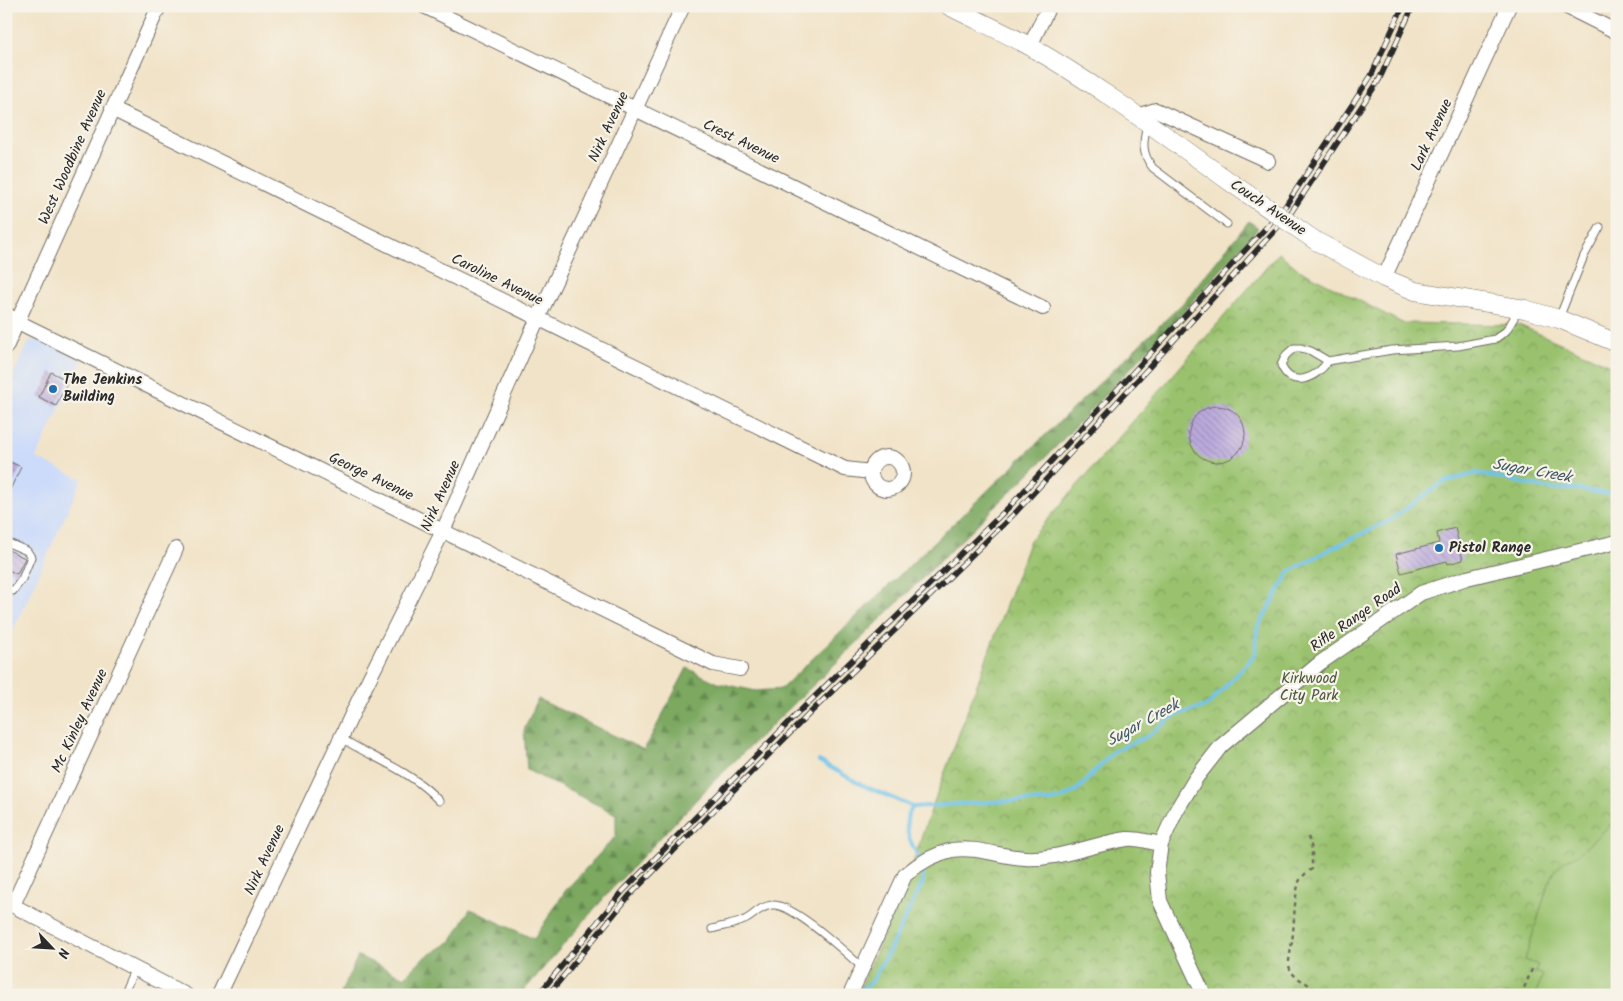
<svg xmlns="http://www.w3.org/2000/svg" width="1623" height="1001" font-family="Kalam,sans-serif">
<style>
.built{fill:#ccdbfa}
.forest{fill:url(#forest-firs);stroke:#536a46}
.park{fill:url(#park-crowns);stroke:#62764c}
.pitch{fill:#9ac26e;stroke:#62764c}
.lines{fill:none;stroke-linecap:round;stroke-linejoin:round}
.stream{stroke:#6fc2eb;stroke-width:4}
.building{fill:url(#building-back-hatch)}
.service-casing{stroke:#706b62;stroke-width:9}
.minor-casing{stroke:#706b62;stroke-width:16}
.tertiary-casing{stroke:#706b62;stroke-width:19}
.path{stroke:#706b62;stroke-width:2.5;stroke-dasharray:4 4;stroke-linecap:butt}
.service{stroke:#fff;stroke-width:7}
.minor{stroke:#fff;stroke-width:14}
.tertiary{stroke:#fff;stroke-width:18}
.rail-casing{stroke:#2b2b2b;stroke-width:5.5}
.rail{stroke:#f7f3e8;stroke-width:4;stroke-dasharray:11;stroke-linecap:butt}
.tertiary-bridge-casing{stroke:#706b62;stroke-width:19;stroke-linecap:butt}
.tertiary-bridge{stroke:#fff;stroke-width:18}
.poi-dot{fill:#1f6fb2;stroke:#f7f3e8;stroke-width:2}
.labels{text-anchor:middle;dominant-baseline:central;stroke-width:4.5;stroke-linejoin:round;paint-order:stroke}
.street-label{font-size:15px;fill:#2b2b2b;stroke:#f7f3e8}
.poi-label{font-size:15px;font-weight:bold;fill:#2b2b2b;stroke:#f7f3e8;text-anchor:start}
.park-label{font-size:15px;fill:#4c583f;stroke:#f7f3e8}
.water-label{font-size:16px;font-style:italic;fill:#3f5865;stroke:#f7f3e8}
</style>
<defs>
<pattern id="forest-firs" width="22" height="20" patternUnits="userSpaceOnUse" patternTransform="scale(1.25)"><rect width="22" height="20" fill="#7ba861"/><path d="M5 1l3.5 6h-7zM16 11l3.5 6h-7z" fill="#658950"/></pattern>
<pattern id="park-crowns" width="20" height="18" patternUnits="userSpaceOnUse" patternTransform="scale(1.25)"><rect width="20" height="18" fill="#9ac26e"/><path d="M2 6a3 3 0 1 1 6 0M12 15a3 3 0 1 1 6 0" fill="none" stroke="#7e9e5b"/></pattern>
<pattern id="building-back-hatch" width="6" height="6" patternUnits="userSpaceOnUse" patternTransform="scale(1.25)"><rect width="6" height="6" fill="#bcaade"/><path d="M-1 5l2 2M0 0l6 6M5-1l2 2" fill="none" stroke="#998bb4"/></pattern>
</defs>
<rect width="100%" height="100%" fill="#f7f3e8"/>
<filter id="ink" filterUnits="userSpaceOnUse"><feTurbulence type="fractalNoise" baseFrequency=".02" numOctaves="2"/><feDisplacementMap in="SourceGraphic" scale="10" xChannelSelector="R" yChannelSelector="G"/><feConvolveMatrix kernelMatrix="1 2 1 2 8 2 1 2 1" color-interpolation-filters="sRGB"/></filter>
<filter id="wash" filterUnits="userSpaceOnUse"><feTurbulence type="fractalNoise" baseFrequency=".0096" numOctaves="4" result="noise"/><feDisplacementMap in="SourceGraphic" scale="20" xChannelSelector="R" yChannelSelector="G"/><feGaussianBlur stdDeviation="1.12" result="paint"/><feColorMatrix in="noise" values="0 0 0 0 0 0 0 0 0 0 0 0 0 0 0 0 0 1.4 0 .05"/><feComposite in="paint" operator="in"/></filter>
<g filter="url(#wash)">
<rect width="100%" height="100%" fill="#f1e3c8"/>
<polygon class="built" points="38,339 83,360 36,458 82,479 6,646 6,390 28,344 32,340"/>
<polygon class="forest" points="1249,221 1258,228 1179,317 1049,454 834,665 712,783 610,891 520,995 340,995 358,956 404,977 422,959 452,941 470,909 534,939 566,890 616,836 616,814 527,770 524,730 538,699 644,750 687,668 718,683 756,691 781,689 1182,304"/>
<polygon class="park" points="1279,253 1297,268 1402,323 1519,325 1617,368 1617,995 857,995 906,884 927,821 1030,540"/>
<polygon class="pitch" points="1617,819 1617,995 1535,995 1543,975 1535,972 1538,965 1525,960 1548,885 1555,871 1564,861 1576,856"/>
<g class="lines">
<g class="stream">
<polyline points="819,761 862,785 913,807 1006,801 1050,801 1063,798 1078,789 1114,751 1148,736 1175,715 1207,706 1255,655 1257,629 1289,572 1334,547 1389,521 1443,482 1477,473 1550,489 1576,489 1617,495"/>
<path d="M 913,807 C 899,822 911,844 920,860"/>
<polyline points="863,988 871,983 888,953 923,882 923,866"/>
<polyline points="834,995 839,994"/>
</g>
</g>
<g id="blocks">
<g class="building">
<polygon points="51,372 68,381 56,406 39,397"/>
<circle cx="1217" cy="434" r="28"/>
<polygon points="6,460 21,467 6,498"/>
<polygon points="1455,528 1463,560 1448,564 1447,561 1401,573 1396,554 1439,543 1437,533"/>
<polygon points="6,549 25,558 17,574 6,569"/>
</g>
</g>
</g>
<g filter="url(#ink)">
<use href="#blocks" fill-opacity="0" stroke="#706b62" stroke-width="1"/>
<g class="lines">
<defs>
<g id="service">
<path d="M 1147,124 C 1143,142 1141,153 1153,168 L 1227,224"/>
<polyline points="1559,318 1584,256 1600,227"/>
<path d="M 1328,361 C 1317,378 1291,390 1281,365 L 1286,355 L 1294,348 L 1301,348 L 1311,351 L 1328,361 L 1392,350 L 1458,346 L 1495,339 L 1506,331 L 1514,318 L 1513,307"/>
<polyline points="6,542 27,551 31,557 22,579 13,591 6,588"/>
<path d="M 341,738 C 374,759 412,771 439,801"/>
<path d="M 712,929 C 722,926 733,925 742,921 C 754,917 757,907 772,905 C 793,903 846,953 863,968"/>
<polyline points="123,995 135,968"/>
</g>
<g id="minor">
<polyline points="424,6 1043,308"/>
<polyline points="1565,6 1617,32"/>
<polyline points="1030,46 1049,6"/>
<polyline points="112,109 845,469 871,472"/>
<polyline points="1137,116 1156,110 1268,161"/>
<polyline points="1384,278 1509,6"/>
<polyline points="6,314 18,322 713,664 740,669"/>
<polyline points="6,347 159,6"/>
<circle cx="887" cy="473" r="16"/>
<polyline points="6,902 186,995"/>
<polyline points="13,905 176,549"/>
<polyline points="219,995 365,687 443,531 538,318 683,6"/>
<path d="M 850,995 L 905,875 C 919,863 935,854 952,850 C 974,846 1003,857 1025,858 C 1060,860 1092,844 1127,839 C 1137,838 1150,842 1161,844"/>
<polyline points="1204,995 1160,901 1157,872 1161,844 1176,811 1196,778 1221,746 1320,663 1421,593 1467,578 1617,542"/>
</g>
<g id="tertiary">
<path d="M 949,6 C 976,20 1004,32 1031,47 C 1101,87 1167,137 1233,184"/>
<polyline points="1316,241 1384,278 1415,291 1525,309 1559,319 1617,343"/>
</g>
</defs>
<use href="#service" class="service-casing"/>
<use href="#minor" class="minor-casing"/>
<use href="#tertiary" class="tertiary-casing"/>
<g class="path">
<path d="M 1308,837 L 1312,849 L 1312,869 C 1307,872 1301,877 1299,882 C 1293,902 1295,927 1291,948 C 1290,955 1287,965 1291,971 C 1297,982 1313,982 1316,995"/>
<polyline points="1521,995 1533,967"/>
</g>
<use href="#service" class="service"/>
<use href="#minor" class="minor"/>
<use href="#tertiary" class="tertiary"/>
<defs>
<g id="rail">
<polyline points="538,995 623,891 805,706 1011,505 1284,208 1371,76 1403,6"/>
<polyline points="548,995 629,896 810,713 1016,512 1290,214 1379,80 1413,6"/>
</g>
</defs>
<use href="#rail" class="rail-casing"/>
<use href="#rail" class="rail"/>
<defs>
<polyline id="tertiary-bridge" points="1233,184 1316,241"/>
</defs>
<use href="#tertiary-bridge" class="tertiary-bridge-casing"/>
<use href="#tertiary-bridge" class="tertiary-bridge"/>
</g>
</g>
<g class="poi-dot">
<circle cx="53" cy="389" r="5"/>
<circle cx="1439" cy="548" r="5"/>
</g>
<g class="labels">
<g class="street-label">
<text transform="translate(609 127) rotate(-65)">Nirk Avenue</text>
<text transform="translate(1432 135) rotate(-65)">Lark Avenue</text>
<text transform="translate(741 142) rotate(26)">Crest Avenue</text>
<text transform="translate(73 157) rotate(-66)">West Woodbine Avenue</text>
<text transform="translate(1268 208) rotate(34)">Couch Avenue</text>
<text transform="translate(497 280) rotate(26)">Caroline Avenue</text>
<text transform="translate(371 477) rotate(26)">George Avenue</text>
<text transform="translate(441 496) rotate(-66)">Nirk Avenue</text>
<text transform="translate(1356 618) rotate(-35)">Rifle Range Road</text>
<text transform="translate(80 721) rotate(-65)">Mc Kinley Avenue</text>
<text transform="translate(265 860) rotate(-65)">Nirk Avenue</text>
</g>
<g class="poi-label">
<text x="63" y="380">The Jenkins<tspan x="63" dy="17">Building</tspan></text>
<text x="1449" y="548">Pistol Range</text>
</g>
<g class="park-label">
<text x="1309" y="679">Kirkwood<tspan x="1309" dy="17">City Park</tspan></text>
</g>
<g class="water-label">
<text transform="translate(1532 471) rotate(10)">Sugar Creek</text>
<text transform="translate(1143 723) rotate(-29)">Sugar Creek</text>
</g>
</g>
<rect width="1623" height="1001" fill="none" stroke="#f7f3e8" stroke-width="25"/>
<g transform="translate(52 948) rotate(115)" stroke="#f7f3e8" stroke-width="4" paint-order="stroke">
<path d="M0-4L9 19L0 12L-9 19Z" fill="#2b2b2b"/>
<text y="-8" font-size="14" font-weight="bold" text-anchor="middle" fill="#2b2b2b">N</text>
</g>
</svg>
